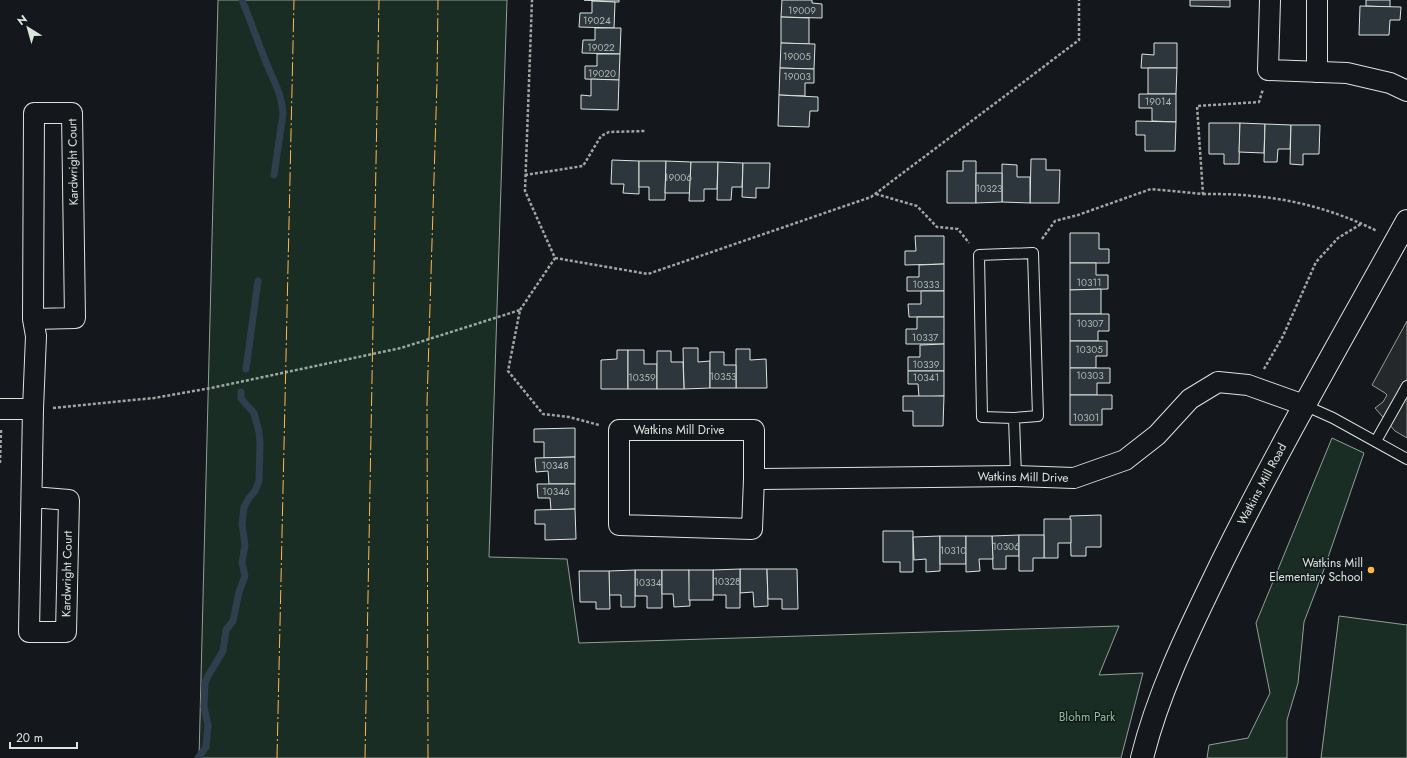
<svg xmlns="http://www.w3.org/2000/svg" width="1407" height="758" font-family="Jost,sans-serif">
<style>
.green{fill:#1a2d24;stroke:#939e99}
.parking{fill:#24282b;stroke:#939e99}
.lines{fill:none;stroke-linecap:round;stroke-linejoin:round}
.stream{stroke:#2f3f4d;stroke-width:7}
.building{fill:#2c363c;stroke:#d8e6dc}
.lane-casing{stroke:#d8e6dc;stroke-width:12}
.street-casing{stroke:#d8e6dc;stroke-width:22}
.secondary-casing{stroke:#d8e6dc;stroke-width:24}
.path{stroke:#9da8a2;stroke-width:2.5;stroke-dasharray:3 2;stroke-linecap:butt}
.lane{stroke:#14181c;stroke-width:10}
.street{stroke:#14181c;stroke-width:20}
.secondary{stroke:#14181c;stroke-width:22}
.power{stroke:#ffb74d;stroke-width:1;stroke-dasharray:14 3 2 3;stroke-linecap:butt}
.poi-dot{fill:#ffb74d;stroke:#14181c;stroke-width:1.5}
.labels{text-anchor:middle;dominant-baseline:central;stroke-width:3;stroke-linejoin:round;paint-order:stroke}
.number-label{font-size:10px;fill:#adbab4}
.street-label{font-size:12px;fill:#d8e6dc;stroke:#14181c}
.poi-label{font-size:12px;fill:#d8e6dc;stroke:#14181c;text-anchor:end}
.park-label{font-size:12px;fill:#8ac095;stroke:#14181c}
</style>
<rect width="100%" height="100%" fill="#14181c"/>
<g class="green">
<polygon points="218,0 507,0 489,557 567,559 579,643 1119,626 1099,675 1143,673 1121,758 199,758"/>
<polygon points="1332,438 1364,453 1323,572 1304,622 1298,683 1287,720 1287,758 1207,758 1209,745 1248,738 1270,693 1256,623"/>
<polygon points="1339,616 1407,625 1407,758 1321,758"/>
</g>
<polygon class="parking" points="1407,321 1407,438 1395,431 1375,408 1383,402 1387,395 1385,393 1372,385"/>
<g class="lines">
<g class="stream">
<path d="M 242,0 C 251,22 259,45 268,67 C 275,84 282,95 283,114 L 274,175"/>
<polyline points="246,369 258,281"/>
<polyline points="198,758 206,747 208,725 204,707 205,683 208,676 223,651 226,630 233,621 239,592 245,576 242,563 245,545 242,524 244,507 249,498 255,491 259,481 260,443 259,432 254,413 244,402 241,398 241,392"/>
</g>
</g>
<g class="building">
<polygon points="584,0 619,0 619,2 615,2"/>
<polygon points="782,0 812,0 812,3 822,4 822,18 781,17"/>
<polygon points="1190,0 1230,0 1230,7 1190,6"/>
<polygon points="1366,0 1390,0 1390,7 1366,6"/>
<polygon points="592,1 615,2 614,28 579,27 580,13 592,13"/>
<polygon points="1360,6 1401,7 1400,20 1390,20 1389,35 1359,35"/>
<polygon points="781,17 809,18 809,44 781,43"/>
<polygon points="595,28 621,28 620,54 582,53 583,40 595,40"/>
<polygon points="781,43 815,44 814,69 780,68"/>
<polygon points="1154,43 1177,43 1177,68 1141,68 1142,54 1154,55"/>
<polygon points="597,54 620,54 619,80 585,79 585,66 597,66"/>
<polygon points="780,68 814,69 814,83 805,83 805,96 779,95"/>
<polygon points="1148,68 1177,68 1176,94 1148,94"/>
<polygon points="591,79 619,80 618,110 581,109 581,95 591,96"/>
<polygon points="1139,94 1176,94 1176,122 1152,121 1152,108 1139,108"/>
<polygon points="779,95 818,97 818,111 810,111 809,127 778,126"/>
<polygon points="1136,121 1176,122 1175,151 1145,151 1145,135 1136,135"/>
<polygon points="1209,123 1240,123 1239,164 1224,164 1224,154 1209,154"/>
<polygon points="1240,123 1265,124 1264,153 1239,152"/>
<polygon points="1265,124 1291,125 1290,149 1278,149 1277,162 1264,162"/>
<polygon points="1291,125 1320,125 1319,154 1303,154 1303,165 1290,164"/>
<polygon points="1031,159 1046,159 1046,170 1060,170 1059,203 1030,203"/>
<polygon points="612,160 639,161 639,194 623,193 624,184 611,184"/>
<polygon points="639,161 666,161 665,200 649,200 649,187 639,187"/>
<polygon points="666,161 691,162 690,193 665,193"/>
<polygon points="963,161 976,161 976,203 947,203 947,171 963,171"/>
<polygon points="691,162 718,162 717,189 704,189 704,201 689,201"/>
<polygon points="718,162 743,163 742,187 732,187 731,200 717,200"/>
<polygon points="743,163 770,163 769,188 756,188 756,198 742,197"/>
<polygon points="1002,164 1017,165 1017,177 1030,177 1030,203 1002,202"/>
<polygon points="976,173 1002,173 1002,202 976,203"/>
<polygon points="1070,233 1099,233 1099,249 1109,249 1109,263 1070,263"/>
<polygon points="915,236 944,236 944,264 905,265 905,251 916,251"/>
<polygon points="1070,263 1096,263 1096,275 1108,275 1108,289 1070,290"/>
<polygon points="944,264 944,291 907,291 907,277 919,277 919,265"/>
<polygon points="1101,289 1101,314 1070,314 1070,290"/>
<polygon points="921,291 944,291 944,317 909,317 908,304 921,304"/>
<polygon points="1070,314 1109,314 1109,331 1098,331 1098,341 1070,341"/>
<polygon points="917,317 944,317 944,344 906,344 906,329 917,329"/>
<polygon points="1070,341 1107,341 1107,356 1096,356 1096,368 1070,368"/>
<polygon points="944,344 944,371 908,371 908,357 920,357 920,345"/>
<polygon points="683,348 698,348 698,362 710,361 710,388 684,389"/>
<polygon points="736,349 750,349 750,360 766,359 767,388 736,388"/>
<polygon points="617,350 628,350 628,389 601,389 601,360 617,359"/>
<polygon points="628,350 644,350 644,364 657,364 657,389 628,389"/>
<polygon points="657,351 671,351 671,362 683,362 684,389 657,389"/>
<polygon points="710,352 724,352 724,365 736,365 736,388 710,388"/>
<polygon points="1070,368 1110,368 1110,383 1097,383 1097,395 1070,395"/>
<polygon points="908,371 944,371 944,396 919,397 918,384 908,384"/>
<polygon points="1070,395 1112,395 1112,409 1102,409 1102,425 1070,425"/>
<polygon points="903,396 944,396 943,426 913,426 913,411 903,411"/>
<polygon points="575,428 575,457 544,458 544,442 534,442 534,429"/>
<polygon points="575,457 575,484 549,484 548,471 536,472 535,458"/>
<polygon points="537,484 575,484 575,509 551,510 550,498 538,498"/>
<polygon points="575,509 576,539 545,540 545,524 535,524 535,510"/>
<polygon points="1101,515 1101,547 1086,547 1086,556 1071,556 1070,516"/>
<polygon points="1044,519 1071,519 1071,543 1058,543 1058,558 1044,558"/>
<polygon points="883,531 913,531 913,572 900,572 900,562 883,562"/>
<polygon points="1019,535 1019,556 1006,556 1006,569 993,569 992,536"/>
<polygon points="1019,535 1044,535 1044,558 1033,558 1033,571 1019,571"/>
<polygon points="940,536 940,571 926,572 926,559 914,560 913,537"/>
<rect x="940" y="536" width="26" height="28"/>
<polygon points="966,536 992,536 993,559 979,559 980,571 966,572"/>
<polygon points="740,569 767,569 768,606 754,607 753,592 740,593"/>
<polygon points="740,569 740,608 726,608 726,595 713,595 713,570"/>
<polygon points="767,569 797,569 798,609 782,609 782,599 768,599"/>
<polygon points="635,570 662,570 662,608 647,608 647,596 635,596"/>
<polygon points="635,570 635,607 621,607 621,595 609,595 609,571"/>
<polygon points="662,570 689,570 690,606 674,607 673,594 662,594"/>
<rect x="689" y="570" width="24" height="30"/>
<polygon points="579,571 609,571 610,609 596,609 596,602 580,602"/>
</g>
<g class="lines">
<defs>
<g id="lane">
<polyline points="1304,405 1333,418 1407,459"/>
<polyline points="1014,418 982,417 979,255 1033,253 1038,416 1014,418 1016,476"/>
<polyline points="1376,441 1407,386"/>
</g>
<g id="street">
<polyline points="1270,0 1268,70 1347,73 1390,83 1407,91"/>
<polyline points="1317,72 1317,0"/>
<polyline points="0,409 33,409"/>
<polyline points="754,479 754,430 619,430 619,525 752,529 754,479 1016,476 1074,478 1125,460 1157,435 1190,399 1218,382 1248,385 1304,405"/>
<polyline points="32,497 69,500 66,632 29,632 33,409 36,336 33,319 34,113 72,113 75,318 33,319"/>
</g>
<path id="secondary" d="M 1142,758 C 1159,689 1192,624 1223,560 C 1280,445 1345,333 1407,221"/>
</defs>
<use href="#lane" class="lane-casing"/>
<use href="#street" class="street-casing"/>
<use href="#secondary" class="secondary-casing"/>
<g class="path">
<polyline points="525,175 583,166 601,136 609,132 645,131"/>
<polyline points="876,194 917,206 937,227 958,229 969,243"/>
<path d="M 1203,194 C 1219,194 1236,194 1252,196 C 1295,199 1339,212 1377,231"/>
<polyline points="1042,239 1055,221 1078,215 1151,189 1203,194 1197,106 1259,102 1263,89"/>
<polyline points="555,258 648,274 871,197 1079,40 1079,0"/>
<polyline points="520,310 555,258 525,191 532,0"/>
<polyline points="1264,369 1283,336 1316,262 1338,238 1361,224"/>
<polyline points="53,408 154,398 211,388 401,348 520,310 508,371 543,414 569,417 599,425"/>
<polyline points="0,463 1,430"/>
</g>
<use href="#lane" class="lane"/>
<use href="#street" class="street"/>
<use href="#secondary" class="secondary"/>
<g class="power">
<polyline points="277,758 294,0"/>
<polyline points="365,758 379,0"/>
<polyline points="428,758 427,403 437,82 438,0"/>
</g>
</g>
<circle class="poi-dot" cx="1371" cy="570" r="4"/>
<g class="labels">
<g class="number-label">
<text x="802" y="10">19009</text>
<text x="597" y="20">19024</text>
<text x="601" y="47">19022</text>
<text x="797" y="56">19005</text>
<text x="602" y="73">19020</text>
<text x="797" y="76">19003</text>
<text x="1158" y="101">19014</text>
<text x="678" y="177">19006</text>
<text x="989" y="188">10323</text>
<text x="1089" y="282">10311</text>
<text x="926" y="284">10333</text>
<text x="1090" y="323">10307</text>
<text x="925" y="337">10337</text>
<text x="1089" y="349">10305</text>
<text x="926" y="364">10339</text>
<text x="1090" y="375">10303</text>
<text x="723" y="376">10353</text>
<text x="642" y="377">10359</text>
<text x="926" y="377">10341</text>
<text x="1086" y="417">10301</text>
<text x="555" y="465">10348</text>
<text x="556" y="491">10346</text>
<text x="1006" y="546">10306</text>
<text x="953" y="550">10310</text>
<text x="727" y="581">10328</text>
<text x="648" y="582">10334</text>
</g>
<g class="street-label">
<text transform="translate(73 162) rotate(-91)">Kardwright Court</text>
<text x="679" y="430">Watkins Mill Drive</text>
<text transform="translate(1023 477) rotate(1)">Watkins Mill Drive</text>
<text transform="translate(1262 484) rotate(-62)">Watkins Mill Road</text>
<text transform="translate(67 574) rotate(-89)">Kardwright Court</text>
</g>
<g class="poi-label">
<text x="1363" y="563">Watkins Mill<tspan x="1363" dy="14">Elementary School</tspan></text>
</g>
<g class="park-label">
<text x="1087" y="717">Blohm Park</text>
</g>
</g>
<g transform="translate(28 28) rotate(323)" stroke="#14181c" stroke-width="3" paint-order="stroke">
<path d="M0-3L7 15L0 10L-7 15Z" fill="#d8e6dc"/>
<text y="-6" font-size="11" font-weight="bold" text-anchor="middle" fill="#d8e6dc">N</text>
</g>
<path d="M10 742v6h67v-6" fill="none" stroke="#d8e6dc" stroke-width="2"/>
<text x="16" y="742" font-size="12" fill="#d8e6dc" stroke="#14181c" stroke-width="3" paint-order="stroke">20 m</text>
</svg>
